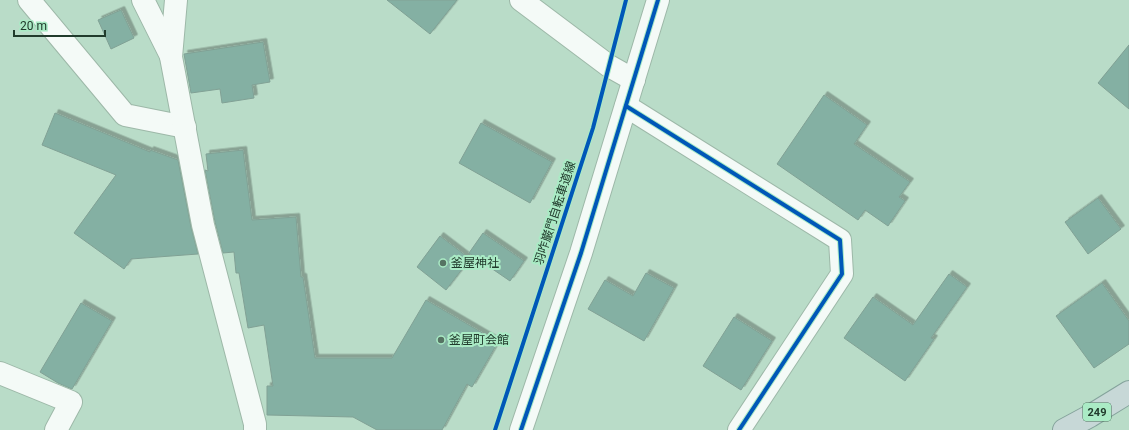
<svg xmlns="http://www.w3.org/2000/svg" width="1129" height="430" font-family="Roboto,'Noto Sans JP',sans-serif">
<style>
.building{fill:#84b0a3;stroke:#81a195;filter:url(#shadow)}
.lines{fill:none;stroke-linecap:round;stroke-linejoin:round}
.minor-casing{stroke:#9db8a8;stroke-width:24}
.highway-casing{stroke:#85a39c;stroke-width:24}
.minor{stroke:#f4faf7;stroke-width:22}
.highway{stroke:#c7d8d7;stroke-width:22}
.cycleway-casing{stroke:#aaebc5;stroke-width:6}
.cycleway{stroke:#0057b8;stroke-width:4}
.poi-dot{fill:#567363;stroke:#aaebc5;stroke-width:1.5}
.labels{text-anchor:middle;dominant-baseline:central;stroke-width:4;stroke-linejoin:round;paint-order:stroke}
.shield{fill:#aaebc5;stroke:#4a705a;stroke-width:1}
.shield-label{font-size:11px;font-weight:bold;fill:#213b2c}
.street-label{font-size:12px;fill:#213b2c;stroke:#aaebc5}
.poi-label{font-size:12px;fill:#213b2c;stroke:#aaebc5;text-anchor:start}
</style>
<defs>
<filter id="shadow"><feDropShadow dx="3.5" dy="-3.5" stdDeviation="0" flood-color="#0004"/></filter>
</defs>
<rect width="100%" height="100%" fill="#b9dcc8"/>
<g class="building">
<polygon points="387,0 457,0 430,34"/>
<polygon points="121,10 134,38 111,49 98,20"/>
<polygon points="263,42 270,82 252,85 254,98 222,103 220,89 191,93 184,54"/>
<polygon points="1129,45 1129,109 1098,83"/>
<polygon points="824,95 867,125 854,144 910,182 899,197 905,201 888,226 865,210 858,220 777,164"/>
<polygon points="55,113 150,152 150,150 178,160 191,227 198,254 131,259 124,269 74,233 116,175 42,145"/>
<polygon points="481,123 552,162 530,203 459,163"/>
<polygon points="243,150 252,220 296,217 301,277 303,277 315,358 392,358 426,300 498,342 472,387 467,384 442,430 377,430 353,417 267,415 267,386 273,386 264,325 248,328 239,273 236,273 234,252 223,253 215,222 205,170 208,171 206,154"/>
<polygon points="1098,198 1121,229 1088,254 1065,222"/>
<polygon points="483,233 524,261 510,281 469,253"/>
<polygon points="440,236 470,259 446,290 417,267"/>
<polygon points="646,273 674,288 644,341 588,309 605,280 633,296"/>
<polygon points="949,274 967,287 931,338 934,339 905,381 844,338 873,297 913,325"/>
<polygon points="1102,283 1129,321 1129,344 1094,368 1056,316"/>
<polygon points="81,303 112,321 72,389 58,383 40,372"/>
<polygon points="734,317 772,341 741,390 703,366"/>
</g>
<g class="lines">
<defs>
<g id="minor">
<polyline points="29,0 125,115 185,127"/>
<polyline points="143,0 171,56"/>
<polyline points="176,0 171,57 203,225 255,424 255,430"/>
<polyline points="521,0 609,66 634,80"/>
<polyline points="626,106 840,240 842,274 739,430"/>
<polyline points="0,373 71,402 56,430"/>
<polyline points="521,430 581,253 658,0"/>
</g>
<polyline id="highway" points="1064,430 1090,416 1129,392"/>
</defs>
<use href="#minor" class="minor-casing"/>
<use href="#highway" class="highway-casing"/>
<use href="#minor" class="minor"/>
<use href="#highway" class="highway"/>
<defs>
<g id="cycleway">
<polyline points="626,106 840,240 842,274 739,430"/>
<polyline points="495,430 593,128 626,0"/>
<polyline points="521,430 581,253 658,0"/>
</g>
</defs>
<use href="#cycleway" class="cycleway-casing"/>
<use href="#cycleway" class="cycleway"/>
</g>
<g class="poi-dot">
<circle cx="443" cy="263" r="4"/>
<circle cx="441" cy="340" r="4"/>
</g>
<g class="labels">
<rect class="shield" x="1083" y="403" width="28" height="18" rx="3"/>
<g class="shield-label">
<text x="1097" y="412">249</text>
</g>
<g class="street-label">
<text transform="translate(555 213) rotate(-72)">羽咋巌門自転車道線</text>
</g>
<g class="poi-label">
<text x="451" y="263">釜屋神社</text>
<text x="449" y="340">釜屋町会館</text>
</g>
</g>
<path d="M14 30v6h91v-6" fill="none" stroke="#213b2c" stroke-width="2"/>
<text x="20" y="30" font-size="12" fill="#213b2c" stroke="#aaebc5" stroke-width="3" paint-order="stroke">20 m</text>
</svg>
